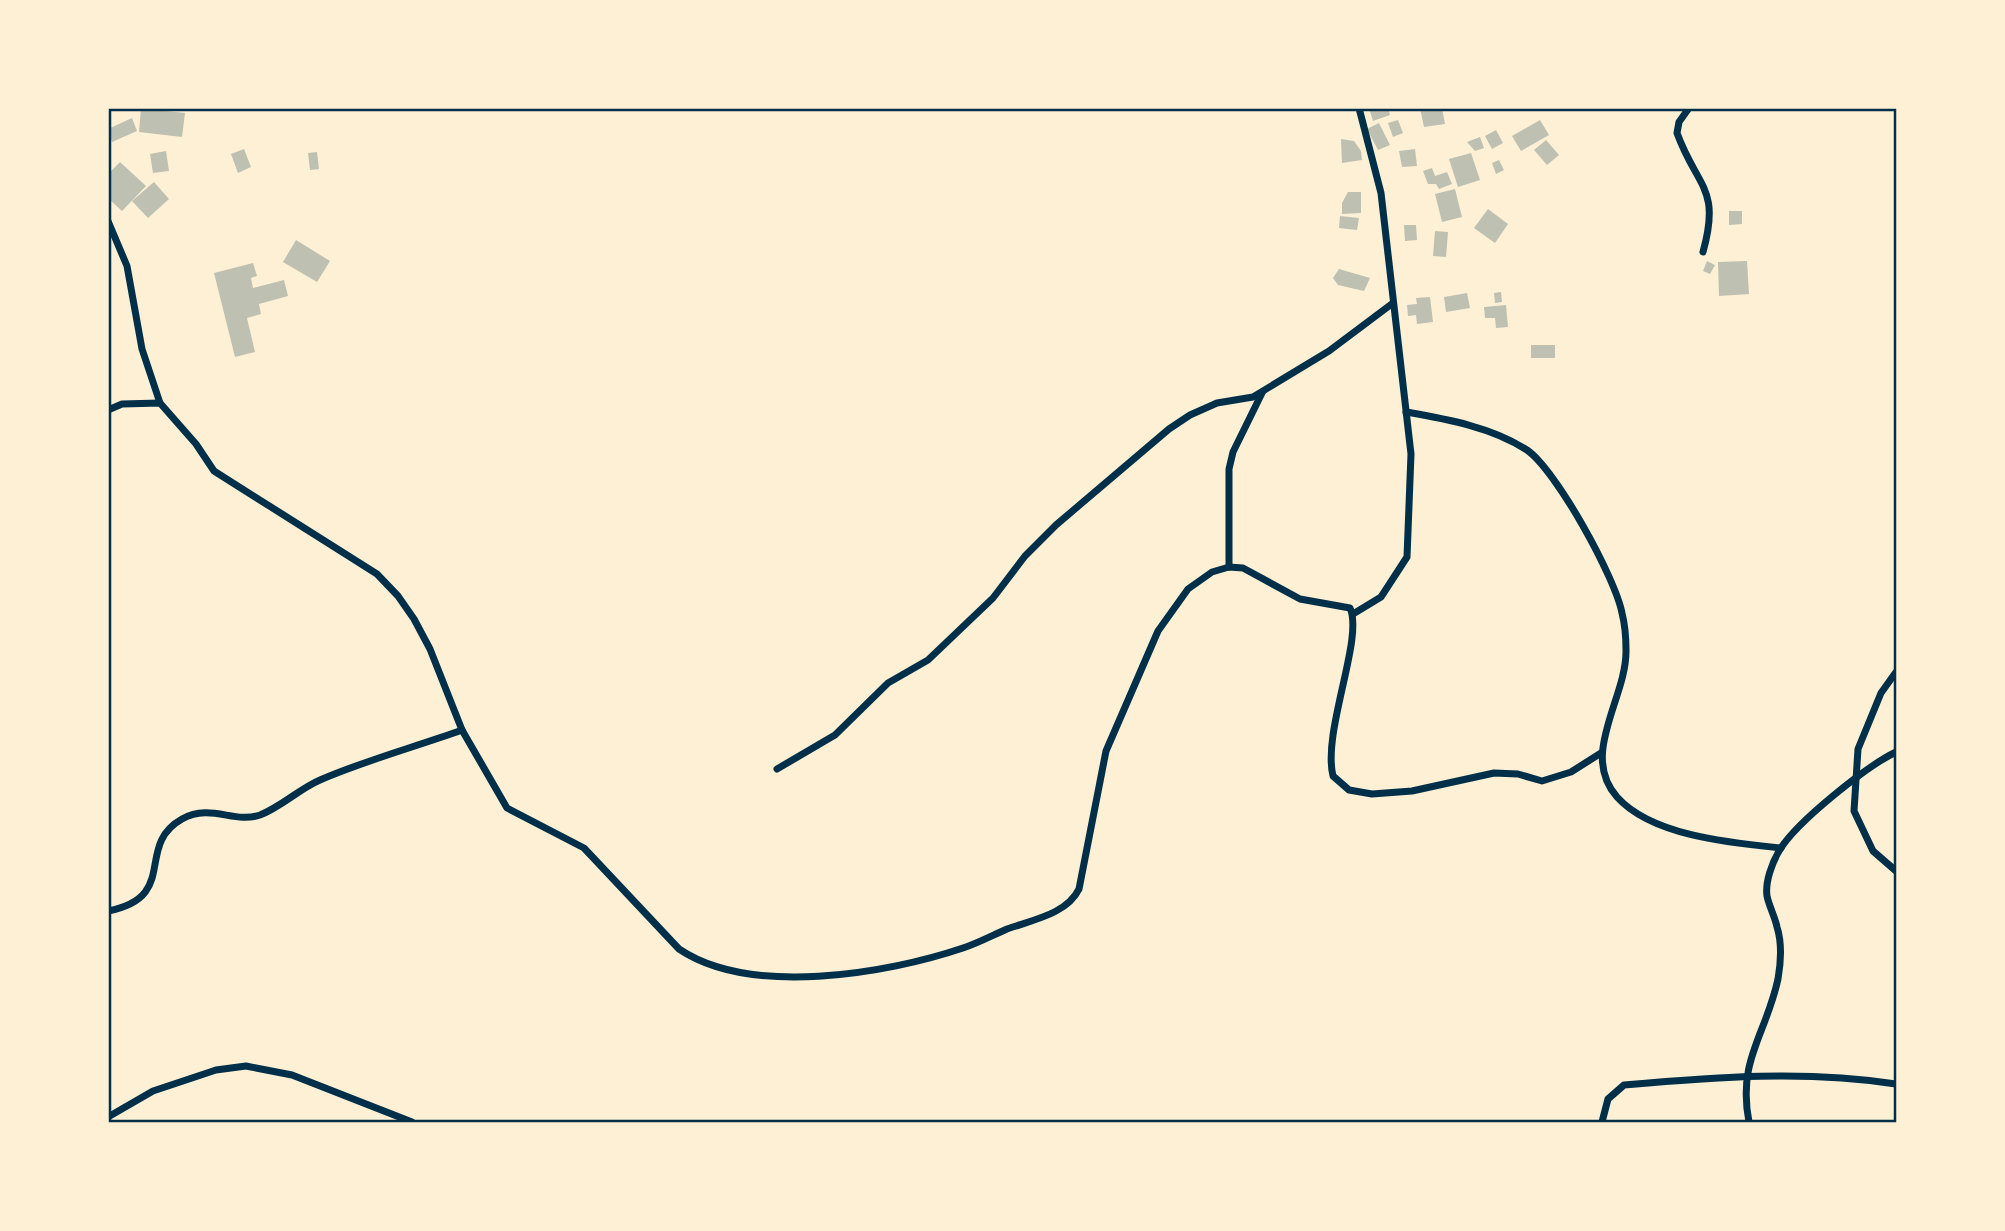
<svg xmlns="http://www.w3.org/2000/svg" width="2005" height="1231" font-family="'Source Sans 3',sans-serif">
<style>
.building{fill:#bec0b2}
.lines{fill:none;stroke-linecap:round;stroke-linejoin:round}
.minor{stroke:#003049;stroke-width:7}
.neatline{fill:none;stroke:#003049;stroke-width:2.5}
</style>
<rect width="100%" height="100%" fill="#fdf0d5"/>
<g class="building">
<polygon points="141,108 166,108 166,111 185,113 182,137 139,132"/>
<polygon points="1369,108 1388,108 1390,115 1373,121"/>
<polygon points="1420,108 1442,108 1445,124 1424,127"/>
<polygon points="132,118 137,131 112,142 108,129"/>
<polygon points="1398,120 1403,133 1393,137 1388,123"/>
<polygon points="1540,120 1549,135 1521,151 1512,136"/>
<polygon points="1379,123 1390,145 1378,150 1367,129"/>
<polygon points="1496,130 1503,143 1492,149 1485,136"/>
<polygon points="1480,137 1484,148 1475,151 1467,142"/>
<polygon points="1341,139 1354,141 1361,151 1362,160 1342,163"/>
<polygon points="1546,140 1559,155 1547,165 1534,150"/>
<polygon points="244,149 251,167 238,173 231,154"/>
<polygon points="1415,149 1417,166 1402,167 1399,151"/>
<polygon points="166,151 169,171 153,173 150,154"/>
<polygon points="317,152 319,169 310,170 308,153"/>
<polygon points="1471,153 1480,180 1458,187 1449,159"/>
<polygon points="1499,160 1504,170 1496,174 1492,163"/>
<polygon points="120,162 146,186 122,211 108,198 108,168 111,171"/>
<polygon points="1432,168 1435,176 1447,172 1452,184 1439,189 1436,184 1428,184 1423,171"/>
<polygon points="154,182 169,199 148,218 132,201"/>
<polygon points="1455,189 1462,217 1442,222 1435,194"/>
<polygon points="1348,192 1361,192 1361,213 1342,214 1342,203"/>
<polygon points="1488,209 1508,224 1495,243 1474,228"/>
<polygon points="1729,211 1742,211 1742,224 1729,225"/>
<polygon points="1340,216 1359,218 1357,230 1339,228"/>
<polygon points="1404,225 1416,225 1417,240 1405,241"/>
<polygon points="1435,231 1448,232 1446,257 1433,256"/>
<polygon points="296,240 330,261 317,282 283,262"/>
<polygon points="1707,261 1715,265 1710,274 1703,271"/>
<polygon points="1747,261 1749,294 1719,296 1718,262"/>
<polygon points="253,263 257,276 251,278 253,288 284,280 288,296 259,304 261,314 247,318 255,352 235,357 214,273"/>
<polygon points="1339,269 1370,278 1364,291 1338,285 1333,278"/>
<polygon points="1501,292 1502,302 1495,303 1494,293"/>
<polygon points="1467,293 1470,308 1446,312 1444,297"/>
<polygon points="1430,297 1433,322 1417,324 1416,315 1408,316 1407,305 1417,304 1416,298"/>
<polygon points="1506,305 1508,327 1496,328 1495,318 1485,318 1484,307"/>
<rect x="1531" y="345" width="24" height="13"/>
</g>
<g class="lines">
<g class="minor">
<path d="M 1689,108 L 1679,122 L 1677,133 C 1697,188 1721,187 1703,252"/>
<polyline points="108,221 127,266 142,349 160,403"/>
<path d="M 108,410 L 122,404 L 160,403 L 196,444 L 214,471 L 377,574 L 398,596 L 414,619 L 430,649 L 462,730 L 507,808 L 584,848 L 679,949 C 750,997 886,974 963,948 C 978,943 993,935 1007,929 C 1032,920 1067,914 1079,889 L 1106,751 L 1158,631 L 1188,589 L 1212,572 L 1229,567 L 1243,568 L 1300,599 L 1350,608 C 1364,638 1322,732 1333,776 L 1349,790 L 1372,794 L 1412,791 L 1494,773 L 1518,774 L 1542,781 L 1571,772 L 1601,753"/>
<path d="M 1406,412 C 1446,419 1492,427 1527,450 C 1556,470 1615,577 1622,613 C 1625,625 1626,638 1626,650 C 1627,698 1579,754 1617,797 C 1652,836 1731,843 1781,848"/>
<polyline points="1229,567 1229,469 1233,452 1262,393"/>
<polyline points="1353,614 1381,597 1407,557 1411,454 1381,193 1359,108"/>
<polyline points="1896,672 1881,693 1858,749 1854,811 1873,851 1896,871"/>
<polyline points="777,769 835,735 888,683 928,660 993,598 1025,556 1056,525 1169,429 1190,415 1217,403 1253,397 1329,351 1393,303"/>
<path d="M 108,911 C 180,897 134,846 182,819 C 211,803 234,824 260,815 C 281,807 299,789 320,780 C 366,760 415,747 462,730"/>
<polyline points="108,1117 153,1091 216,1070 246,1066 292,1075 412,1122"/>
<path d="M 1602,1122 L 1608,1099 L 1624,1085 C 1716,1077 1805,1070 1896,1084"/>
<path d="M 1749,1122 C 1737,1060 1766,1035 1778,979 C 1781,962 1782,943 1777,927 C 1775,917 1769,906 1767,896 C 1765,882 1772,863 1779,851 C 1796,822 1867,766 1896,752"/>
</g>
</g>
<rect width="2005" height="1231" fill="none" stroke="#fdf0d5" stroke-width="220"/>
<rect x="110" y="110" width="1785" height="1011" class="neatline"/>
</svg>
